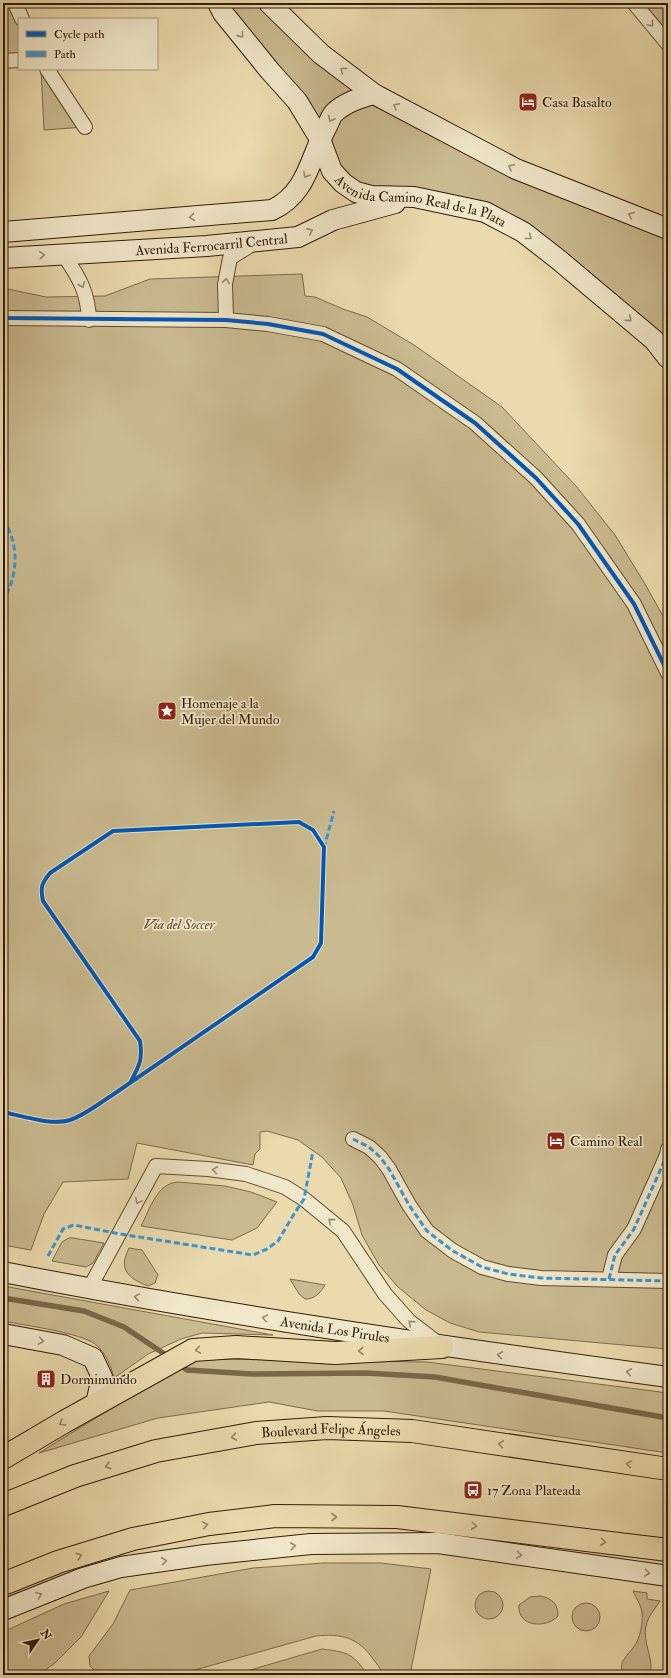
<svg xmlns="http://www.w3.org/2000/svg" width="671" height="1678" font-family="'IM FELL Double Pica',serif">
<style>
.green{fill:#caba90;stroke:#7d6b4a}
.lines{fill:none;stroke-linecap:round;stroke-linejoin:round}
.stream{stroke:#7a6747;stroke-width:5.5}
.street-casing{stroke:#5e4c2e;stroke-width:16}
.secondary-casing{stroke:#301c04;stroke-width:22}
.primary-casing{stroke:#301c04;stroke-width:24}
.highway-casing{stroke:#301c04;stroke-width:24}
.street{stroke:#f1e7ca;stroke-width:14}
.secondary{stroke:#f1e7ca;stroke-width:20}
.primary{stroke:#eadaad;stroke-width:22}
.highway{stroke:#eadaad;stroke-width:22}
.quiet{stroke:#3d94d1;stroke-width:3;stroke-dasharray:6 3;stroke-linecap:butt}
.cycleway-casing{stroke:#f1e7ca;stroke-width:6}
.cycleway{stroke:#0057b8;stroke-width:4}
.oneway{stroke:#9a8c71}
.oneway2{stroke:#968461}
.labels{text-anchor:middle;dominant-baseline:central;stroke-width:3.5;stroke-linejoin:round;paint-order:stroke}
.poi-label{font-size:14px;fill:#301c04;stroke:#f1e7ca;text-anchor:start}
.street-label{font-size:14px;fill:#301c04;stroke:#f1e7ca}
.park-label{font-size:14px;font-style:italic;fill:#5e4b2e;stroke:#f1e7ca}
</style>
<rect width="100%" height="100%" fill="#eadaad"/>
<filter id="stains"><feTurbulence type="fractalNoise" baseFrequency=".005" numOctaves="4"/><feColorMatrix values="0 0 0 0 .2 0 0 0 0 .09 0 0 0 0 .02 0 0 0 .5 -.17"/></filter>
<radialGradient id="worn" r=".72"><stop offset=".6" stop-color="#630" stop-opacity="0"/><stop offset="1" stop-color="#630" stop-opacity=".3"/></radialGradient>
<g class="green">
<polygon points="3,3 15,3 19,19 19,60 3,61"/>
<polygon points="218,3 269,3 374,94 668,229 668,335 654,340 523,232 343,183 320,139"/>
<polygon points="634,3 668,3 668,44"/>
<polygon points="41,69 85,127 44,130"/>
<polygon points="302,274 305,296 315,297 343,309 367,317 414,345 502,407 576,486 615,535 645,584 668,625 668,1349 479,1332 450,1323 426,1310 398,1287 379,1265 362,1235 353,1205 341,1178 322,1157 298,1140 267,1131 260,1132 260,1149 255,1154 253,1165 137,1143 128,1179 63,1182 44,1214 31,1250 3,1245 3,288 46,297 105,296 150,279"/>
<path d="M 178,1182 L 225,1186 L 251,1192 L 277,1202 L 257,1228 L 232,1240 L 141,1226 C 150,1209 157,1183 178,1182 Z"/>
<polygon points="69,1238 73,1238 104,1243 93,1263 86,1267 52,1261 62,1242"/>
<path d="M 129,1248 L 142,1250 L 158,1275 L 155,1283 L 148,1286 C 128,1278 118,1270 129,1248 Z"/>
<path d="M 290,1279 L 325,1285 C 320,1293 315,1299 305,1299 L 299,1294 Z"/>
<path d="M 3,1286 L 273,1335 L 202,1333 L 181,1339 L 148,1354 L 114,1378 C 111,1366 106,1353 95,1344 C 81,1333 23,1325 3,1321 Z"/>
<polygon points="212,1359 427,1362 668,1393 668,1453 384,1411 318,1411 269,1402 158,1418 39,1453 172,1371 195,1361"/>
<path d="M 324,1563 L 381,1563 L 431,1569 L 410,1675 L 383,1675 C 381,1669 377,1664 373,1659 C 359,1638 341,1633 316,1636 L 177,1675 L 99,1675 L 90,1666 L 89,1656 L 113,1624 L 130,1590 L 253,1568 Z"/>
<circle cx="489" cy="1605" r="14"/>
<polygon points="109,1591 81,1637 55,1663 38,1675 3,1675 3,1632 64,1604"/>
<path d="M 633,1591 L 647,1593 L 647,1599 L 660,1601 C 655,1609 648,1616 646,1626 C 642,1642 656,1664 649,1675 L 624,1675 C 616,1662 629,1655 635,1645 C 640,1638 643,1623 642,1614 C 642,1606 636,1598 633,1591 Z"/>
<path d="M 541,1596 C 552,1599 558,1603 558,1616 C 546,1629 517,1627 519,1605 L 530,1597 Z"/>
<circle cx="586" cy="1617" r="14"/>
<path d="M 322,1649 C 346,1652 354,1653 367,1675 L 233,1675 Z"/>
</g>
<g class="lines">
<g class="stream">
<polyline points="3,1298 84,1311 124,1327 169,1357"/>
<polyline points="178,1363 187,1370 252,1374 366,1373 435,1377 668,1418"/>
</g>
<defs>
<g id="street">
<polyline points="15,3 22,19"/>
<polyline points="634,3 668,44"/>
<polyline points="3,61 19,60"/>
<polyline points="47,69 85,127"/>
<path d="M 63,254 C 79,277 88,292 89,320"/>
<polyline points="3,318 226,320 268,324 323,334 397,369 475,423 536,478 578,524 634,604 668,673"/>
<polyline points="226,320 225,284 230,258 254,243"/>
<polyline points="353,1139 369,1147 380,1157 389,1169 409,1205 427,1231 453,1251 482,1267 508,1274 541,1278 668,1281"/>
<polyline points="609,1279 615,1255 634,1229 667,1155 668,1149"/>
<polyline points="89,1289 156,1166 208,1169 246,1174 285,1187 304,1199 343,1231 385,1294 409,1321 439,1344"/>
</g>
<g id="secondary">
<path id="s1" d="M 218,3 L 223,13 L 270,71 L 297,101 L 320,139 L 332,171 L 343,183 L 356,192 L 371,196 L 414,197 L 485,212 L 523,232 L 559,260 L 654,340 L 668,358"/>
<polyline points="269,3 321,54 374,94 516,169 668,229"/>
<path d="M 3,232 L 272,210 C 307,194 310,158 326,128 C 329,123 331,115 335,112 C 346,102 360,98 374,94"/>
<path id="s2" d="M 3,258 L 207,246 L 298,237 L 333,220 L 395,203"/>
<path id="s3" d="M 3,1272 C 223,1315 446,1347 668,1377"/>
<polyline points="3,1334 63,1345 93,1358 102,1377 96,1404"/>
<polyline points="3,1610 83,1578 121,1567 205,1555 311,1544 438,1543 668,1576"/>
</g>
<polyline id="primary" points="3,1458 64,1422 193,1350 236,1347 335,1353 442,1347"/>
<g id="highway">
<path id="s4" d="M 3,1505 L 75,1476 L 156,1451 L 256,1433 L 327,1428 L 412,1431 L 668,1469"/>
<polyline points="3,1584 58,1562 133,1539 209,1524 275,1516 397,1517 668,1550"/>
</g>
</defs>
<use href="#street" class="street-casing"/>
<use href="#secondary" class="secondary-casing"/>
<use href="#primary" class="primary-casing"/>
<use href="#highway" class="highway-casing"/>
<use href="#street" class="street"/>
<use href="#secondary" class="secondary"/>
<use href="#primary" class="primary"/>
<use href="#highway" class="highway"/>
<g class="quiet">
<path d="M 3,520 C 20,543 18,577 3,600"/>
<polyline points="324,848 334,811"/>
<polyline points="353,1139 369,1147 380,1157 389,1169 409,1205 427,1231 453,1251 482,1267 508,1274 541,1278 668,1281"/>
<polyline points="48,1256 63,1229 74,1225 120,1234 253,1255 267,1249 278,1241 294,1214 304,1199 313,1151"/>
<polyline points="609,1279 615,1255 634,1229 667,1155 668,1149"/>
</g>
<defs>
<g id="cycleway">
<polyline points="3,318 226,320 268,324 323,334 397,369 475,423 536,478 578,524 634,604 668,673"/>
<path d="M 3,1112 C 22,1116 53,1126 70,1120 C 85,1115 98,1104 111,1096 L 313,957 L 321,943 L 324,847 L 313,830 L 299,822 L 113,831 L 50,873 C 42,883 40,887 43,901 L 140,1041 C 143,1060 139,1066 130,1083"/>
</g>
</defs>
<use href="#cycleway" class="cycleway-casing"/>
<use href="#cycleway" class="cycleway"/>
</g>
<defs><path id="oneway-chevron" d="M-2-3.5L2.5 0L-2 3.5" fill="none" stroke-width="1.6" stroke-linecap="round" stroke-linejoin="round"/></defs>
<g class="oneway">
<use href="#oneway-chevron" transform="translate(651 24) rotate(50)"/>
<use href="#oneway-chevron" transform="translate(241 35) rotate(51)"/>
<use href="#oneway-chevron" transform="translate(343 70) rotate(-143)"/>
<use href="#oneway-chevron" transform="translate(396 106) rotate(-151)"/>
<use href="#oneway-chevron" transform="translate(331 119) rotate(116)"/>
<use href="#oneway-chevron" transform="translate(511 167) rotate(-153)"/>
<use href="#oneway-chevron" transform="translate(306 175) rotate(119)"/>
<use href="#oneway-chevron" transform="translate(631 215) rotate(-158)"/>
<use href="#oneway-chevron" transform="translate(192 217) rotate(175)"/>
<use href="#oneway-chevron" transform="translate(310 231) rotate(-25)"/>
<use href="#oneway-chevron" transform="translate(529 237) rotate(38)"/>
<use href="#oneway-chevron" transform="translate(42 255) rotate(-4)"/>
<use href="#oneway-chevron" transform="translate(226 281) rotate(-82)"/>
<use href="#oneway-chevron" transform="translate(82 285) rotate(67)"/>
<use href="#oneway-chevron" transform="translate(629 319) rotate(40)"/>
<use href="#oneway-chevron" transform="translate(215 1170) rotate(-172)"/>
<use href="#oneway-chevron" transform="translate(138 1201) rotate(118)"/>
<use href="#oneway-chevron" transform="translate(331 1221) rotate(-140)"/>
<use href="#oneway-chevron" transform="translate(137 1297) rotate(-171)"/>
<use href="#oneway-chevron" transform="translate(265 1318) rotate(-171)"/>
<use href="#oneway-chevron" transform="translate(411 1323) rotate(-139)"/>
<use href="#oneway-chevron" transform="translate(41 1341) rotate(10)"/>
<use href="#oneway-chevron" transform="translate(500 1355) rotate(-172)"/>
<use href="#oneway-chevron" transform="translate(629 1372) rotate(-172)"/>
<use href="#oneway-chevron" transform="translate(293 1546) rotate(-6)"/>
<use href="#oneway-chevron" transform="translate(519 1555) rotate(8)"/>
<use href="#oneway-chevron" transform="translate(164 1561) rotate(-8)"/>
<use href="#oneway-chevron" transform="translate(647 1573) rotate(8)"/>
<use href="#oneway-chevron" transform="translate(39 1595) rotate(-22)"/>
</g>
<g class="oneway2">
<use href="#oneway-chevron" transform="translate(198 1350) rotate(171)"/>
<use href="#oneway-chevron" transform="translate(361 1351) rotate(177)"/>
<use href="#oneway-chevron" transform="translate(62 1423) rotate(149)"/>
<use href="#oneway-chevron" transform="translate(234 1437) rotate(170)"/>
<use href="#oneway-chevron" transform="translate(501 1444) rotate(-171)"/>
<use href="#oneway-chevron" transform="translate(629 1464) rotate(-171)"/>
<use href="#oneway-chevron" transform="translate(108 1466) rotate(163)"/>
<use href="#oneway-chevron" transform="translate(334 1517)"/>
<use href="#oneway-chevron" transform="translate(205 1525) rotate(-10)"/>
<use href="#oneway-chevron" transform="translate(474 1526) rotate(7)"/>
<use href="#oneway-chevron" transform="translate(603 1542) rotate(7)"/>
<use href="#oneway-chevron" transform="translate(79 1556) rotate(-17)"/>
</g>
<defs>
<symbol id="hotel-square" viewBox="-11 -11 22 22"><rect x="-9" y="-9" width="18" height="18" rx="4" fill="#8f2418" stroke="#f1e7ca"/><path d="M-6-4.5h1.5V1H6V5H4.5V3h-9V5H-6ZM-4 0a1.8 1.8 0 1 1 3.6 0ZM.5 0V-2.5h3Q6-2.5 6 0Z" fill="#fff"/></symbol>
<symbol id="sight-square" viewBox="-11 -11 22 22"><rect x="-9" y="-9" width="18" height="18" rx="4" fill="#8f2418" stroke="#f1e7ca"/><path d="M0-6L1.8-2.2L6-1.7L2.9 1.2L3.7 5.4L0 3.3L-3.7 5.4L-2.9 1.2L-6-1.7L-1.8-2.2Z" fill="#fff"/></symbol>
<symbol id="building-square" viewBox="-11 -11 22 22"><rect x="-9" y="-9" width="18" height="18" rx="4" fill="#8f2418" stroke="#f1e7ca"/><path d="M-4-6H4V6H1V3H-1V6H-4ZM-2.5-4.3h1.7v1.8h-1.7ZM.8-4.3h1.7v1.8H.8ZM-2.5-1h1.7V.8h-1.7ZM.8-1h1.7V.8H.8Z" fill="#fff"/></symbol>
<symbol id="bus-square" viewBox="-11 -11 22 22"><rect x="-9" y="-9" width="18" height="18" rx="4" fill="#8f2418" stroke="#f1e7ca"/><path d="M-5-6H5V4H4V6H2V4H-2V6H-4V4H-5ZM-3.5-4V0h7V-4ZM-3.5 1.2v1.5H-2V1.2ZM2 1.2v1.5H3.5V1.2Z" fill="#fff"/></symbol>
</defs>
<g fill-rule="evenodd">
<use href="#hotel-square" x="517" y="91" width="22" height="22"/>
<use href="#sight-square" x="156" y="700" width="22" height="22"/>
<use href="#hotel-square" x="545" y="1130" width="22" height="22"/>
<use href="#building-square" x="35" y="1368" width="22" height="22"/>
<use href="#bus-square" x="462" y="1479" width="22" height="22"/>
</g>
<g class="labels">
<g class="poi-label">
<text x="542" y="102">Casa Basalto</text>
<text x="181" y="703">Homenaje a la<tspan x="181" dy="16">Mujer del Mundo</tspan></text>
<text x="570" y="1141">Camino Real</text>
<text x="60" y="1379">Dormimundo</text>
<text x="487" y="1490">17 Zona Plateada</text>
</g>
<g class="street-label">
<text stroke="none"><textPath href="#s1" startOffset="302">Avenida Camino Real de la Plata</textPath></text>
<text stroke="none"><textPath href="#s2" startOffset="209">Avenida Ferrocarril Central</textPath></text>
<text stroke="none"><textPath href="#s3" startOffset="337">Avenida Los Pirules</textPath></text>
<text stroke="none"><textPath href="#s4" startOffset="339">Boulevard Felipe Ángeles</textPath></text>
</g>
<g class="park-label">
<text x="179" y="924">Vía del Soccer</text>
</g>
</g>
<rect width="671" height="1678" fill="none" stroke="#eadaad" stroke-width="16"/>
<rect x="4" y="4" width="663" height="1670" fill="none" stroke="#301c04" stroke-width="2"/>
<rect x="8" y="8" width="655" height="1662" fill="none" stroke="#301c04"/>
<rect x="18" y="18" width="140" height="52" fill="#f1e7ca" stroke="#a4967b"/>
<rect x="26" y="31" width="20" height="6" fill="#0057b8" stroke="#a4967b"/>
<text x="54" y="38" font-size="12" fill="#301c04">Cycle path</text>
<rect x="26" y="51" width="20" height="6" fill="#3d94d1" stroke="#a4967b"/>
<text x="54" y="58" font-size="12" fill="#301c04">Path</text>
<g transform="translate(38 1640) rotate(56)" stroke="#f1e7ca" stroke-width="3" paint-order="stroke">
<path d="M0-3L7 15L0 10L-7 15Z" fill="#301c04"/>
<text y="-6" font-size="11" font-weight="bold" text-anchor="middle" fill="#301c04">N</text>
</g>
<rect width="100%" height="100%" filter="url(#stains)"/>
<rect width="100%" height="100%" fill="url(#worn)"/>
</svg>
